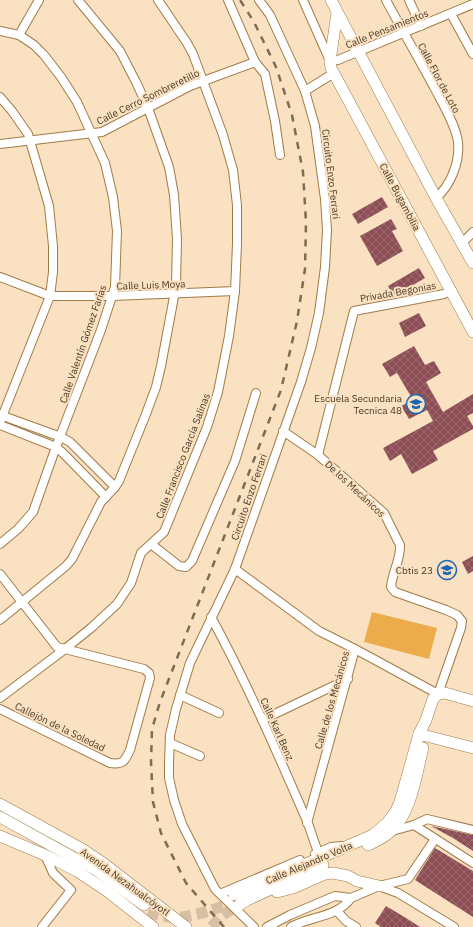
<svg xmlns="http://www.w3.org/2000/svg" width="473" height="927" font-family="'IBM Plex Sans',sans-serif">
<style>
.pitch{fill:#ecac4c}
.building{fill:url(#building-cross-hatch)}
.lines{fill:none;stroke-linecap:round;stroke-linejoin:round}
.secondary-tunnel{stroke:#d6bfa2;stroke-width:11;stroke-dasharray:11 5.5;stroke-linecap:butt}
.street-casing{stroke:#a07b47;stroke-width:10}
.secondary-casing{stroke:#a07b47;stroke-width:12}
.street{stroke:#fff;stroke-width:8}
.secondary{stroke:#fff;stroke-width:11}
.rail{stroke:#7e6b52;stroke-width:2.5;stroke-dasharray:7 7;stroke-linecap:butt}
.labels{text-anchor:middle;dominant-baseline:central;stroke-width:4;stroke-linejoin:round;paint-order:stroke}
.street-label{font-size:10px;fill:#483822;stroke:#fae1c2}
.poi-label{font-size:10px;fill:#483822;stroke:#fae1c2;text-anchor:end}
</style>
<defs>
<pattern id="building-cross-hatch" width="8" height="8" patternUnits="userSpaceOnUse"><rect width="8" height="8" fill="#8d4f55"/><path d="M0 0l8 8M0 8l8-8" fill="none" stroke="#9c6c6f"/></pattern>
</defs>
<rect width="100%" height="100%" fill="#fae1c2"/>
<polygon class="pitch" points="372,612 437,628 429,659 364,642"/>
<g class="building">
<polygon points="382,197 388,207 358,224 352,214"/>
<polygon points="391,219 397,229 392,231 403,251 377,266 360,236"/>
<polygon points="419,268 425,278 394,296 388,286"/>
<polygon points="419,313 426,326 405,337 399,323"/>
<polygon points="414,346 425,365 434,361 441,373 426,382 443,412 473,394 473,413 467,416 473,426 473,429 433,451 438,460 412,474 401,454 390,461 383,448 433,421 427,410 409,419 401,406 413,400 397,373 390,377 382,364"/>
<polygon points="473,556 473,571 468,574 462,562"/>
<polygon points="431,826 473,835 473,851 453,838"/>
<polygon points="435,848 473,871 473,917 415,880"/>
<polygon points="386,906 406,918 420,927 381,927 375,923"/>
</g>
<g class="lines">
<g class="secondary-tunnel">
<path d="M 133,905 C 173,927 195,915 236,902"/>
<polyline points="212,927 221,916 235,907"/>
</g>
<defs>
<g id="street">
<polyline points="228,0 255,62 265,74 275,121 280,155"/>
<polyline points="303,0 330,61 338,60 473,4"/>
<path d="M 386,0 C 402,30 419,59 435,89 C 443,104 456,126 458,142 C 460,162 451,185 436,198"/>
<polyline points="409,0 421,26"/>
<polyline points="451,14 473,54"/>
<polyline points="0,31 19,35 34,45 44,55 61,77 77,102 105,163 113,197 117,231 115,287 101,330 56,447 33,512 18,529 0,544"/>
<polyline points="19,35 39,0"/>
<polyline points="305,91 334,73"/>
<polyline points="0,97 12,111 28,134 49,206 53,246 53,272 50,296 0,422"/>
<polyline points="0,144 102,132 190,86 255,62"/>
<polyline points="462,243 473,232"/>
<polyline points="0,277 50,296 112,296 235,291"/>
<polyline points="0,417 3,416 61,437 70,442 115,487"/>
<polyline points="0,425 56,447 63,453 106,497"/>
<polyline points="318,455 354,311 444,294 450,291"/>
<polyline points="151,544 179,566 186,567 192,561 235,461 256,393"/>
<path d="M 235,569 L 319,631 L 355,649 L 438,694 L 461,628 L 462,621 L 457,615 L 446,610 L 395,592 L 391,587 C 392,573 401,559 400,545 L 384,513 L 318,455 L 283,431"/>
<path d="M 0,574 L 57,647 L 144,669 L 149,673 L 150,678 L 130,750 C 125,761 123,765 110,763 L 0,709"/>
<path d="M 211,617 C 247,683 277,752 307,821 C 311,831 314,842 318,852"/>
<polyline points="0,620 66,566 72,559 101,502 115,487 119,481 146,414 156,387 161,366 176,286 177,239 174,195 169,167 148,108 136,82 120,51 78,0"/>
<polyline points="180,695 219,713"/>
<polyline points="0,698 65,649 91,628 117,604 131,583 141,553 164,532 207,427 218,392 229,336 235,291 237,244 237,205 233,170 223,135 193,54 187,43 158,0"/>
<polyline points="262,720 348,679"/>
<polyline points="170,743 200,756"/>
<polyline points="307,823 355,649"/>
<polyline points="414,825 427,819 473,830"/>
<polyline points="392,831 414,825 473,863"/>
<polyline points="315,854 331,847 342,846"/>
<polyline points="379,886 398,893 454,927"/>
<polyline points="220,894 300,860"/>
<polyline points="337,911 346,921 356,927"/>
<polyline points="42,927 71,890 53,873 45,855"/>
<polyline points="254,927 215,889 182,824 174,800 169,778 169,762 170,735 176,709 190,663 235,569 301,382 311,348 319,313 325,267 327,230 325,199 315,126 305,91 270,15 259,0"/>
<polyline points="267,927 290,915 335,896 351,898 379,886 408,879 435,839"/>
<path d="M 291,927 C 311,916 338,917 351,898"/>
</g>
<g id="secondary">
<polyline points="331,0 436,198 473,263"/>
<polyline points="337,13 330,61 331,68 473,332"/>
<polyline points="419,734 473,748"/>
<polyline points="0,804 82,849 103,863 186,927"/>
<polyline points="0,817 96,870 144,905"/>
<polyline points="0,836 45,855 77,871 107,891 153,927"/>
<path d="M 368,845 C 376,841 386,837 392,830 C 412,811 416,774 423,748"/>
<polyline points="277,892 293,888 325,874 333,873 348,876 357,881 379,886"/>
<polyline points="234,895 373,835 387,823 396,811 400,802 419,734 426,720 433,699 438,694 445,693 473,701"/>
<polyline points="239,905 247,900 323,865"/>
</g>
</defs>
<use href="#street" class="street-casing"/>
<use href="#secondary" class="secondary-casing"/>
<use href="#street" class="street"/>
<use href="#secondary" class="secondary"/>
<polyline class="rail" points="224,927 186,883 161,833 153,802 151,762 152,729 160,702 281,390 297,321 305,269 306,222 303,172 292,115 276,67 254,22 240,0"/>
</g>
<defs>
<symbol id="school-ring" viewBox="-11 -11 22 22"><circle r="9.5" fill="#fae1c2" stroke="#1d65b5" stroke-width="1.5"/><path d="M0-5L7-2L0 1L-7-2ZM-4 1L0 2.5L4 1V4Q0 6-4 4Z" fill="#1d65b5"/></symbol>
</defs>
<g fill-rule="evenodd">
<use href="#school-ring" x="405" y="393" width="22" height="22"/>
<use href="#school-ring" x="436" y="559" width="22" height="22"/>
</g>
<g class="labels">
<g class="street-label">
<text transform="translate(387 29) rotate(-22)">Calle Pensamientos</text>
<text transform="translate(439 78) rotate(62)">Calle Flor de Loto</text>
<text transform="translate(148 97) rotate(-26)">Calle Cerro Sombreretillo</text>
<text transform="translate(331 174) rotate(83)">Circuito Enzo Ferrari</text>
<text transform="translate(400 197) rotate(62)">Calle Bugambilia</text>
<text transform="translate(151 285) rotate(-2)">Calle Luis Moya</text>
<text transform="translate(398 292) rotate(-10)">Privada Begonias</text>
<text transform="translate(83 344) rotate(-71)">Calle Valentín Gómez Farías</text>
<text transform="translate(183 456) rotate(-69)">Calle Francisco García Salinas</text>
<text transform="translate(355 489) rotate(43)">De los Mecánicos</text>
<text transform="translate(249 497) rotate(-71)">Circuito Enzo Ferrari</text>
<text transform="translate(332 700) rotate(-74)">Calle de los Mecánicos</text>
<text transform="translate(60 727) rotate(26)">Callejón de la Soledad</text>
<text transform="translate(277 729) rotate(66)">Calle Karl Benz</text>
<text transform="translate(309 863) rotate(-23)">Calle Alejandro Volta</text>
<text transform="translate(125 882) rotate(36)">Avenida Nezahualcóyotl</text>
</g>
<g class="poi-label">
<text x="402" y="398">Escuela Secundaria<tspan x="402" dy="12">Tecnica 48</tspan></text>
<text x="433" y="570">Cbtis 23</text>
</g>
</g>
</svg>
